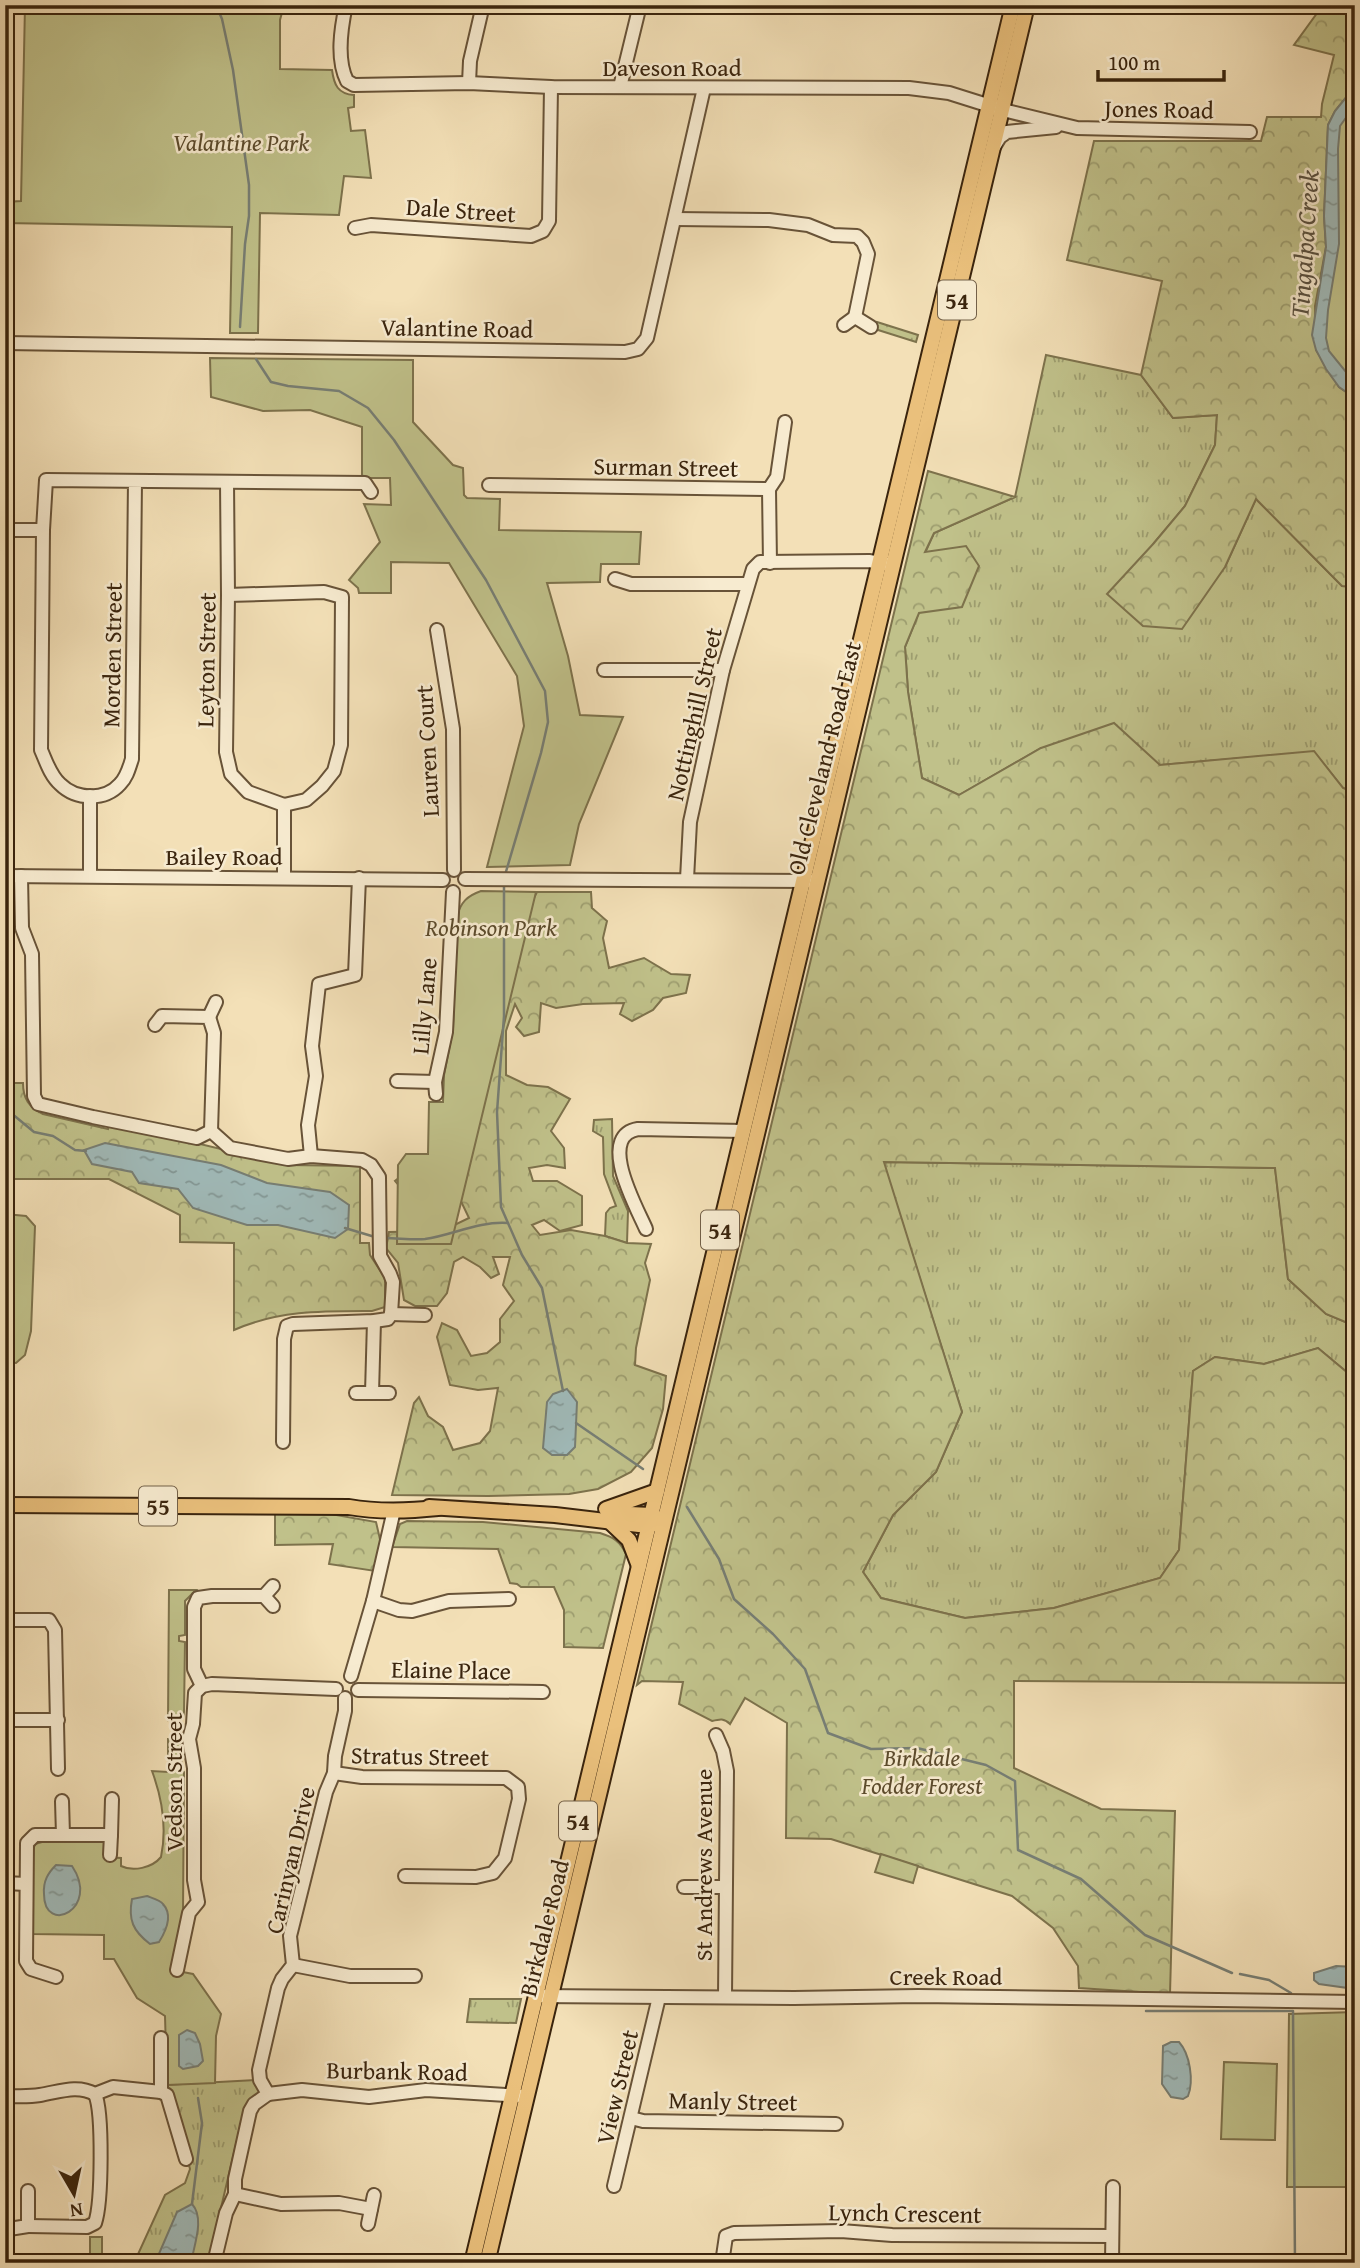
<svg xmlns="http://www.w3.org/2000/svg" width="1360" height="2268" font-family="'Gentium Book Plus',serif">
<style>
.grass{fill:url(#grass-tufts);stroke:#7d724c;stroke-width:2}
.forest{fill:url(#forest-crowns);stroke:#7d724c;stroke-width:2}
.green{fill:#c0c18a;stroke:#7d724c;stroke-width:2}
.water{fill:url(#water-ripples);stroke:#777e74;stroke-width:2}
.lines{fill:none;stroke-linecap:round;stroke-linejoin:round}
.stream{stroke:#777e74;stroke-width:2.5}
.minor-casing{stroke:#685338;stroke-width:16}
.major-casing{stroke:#3a240d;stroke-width:18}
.minor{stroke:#f7ebd0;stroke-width:12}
.major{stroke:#eac07c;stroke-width:14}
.labels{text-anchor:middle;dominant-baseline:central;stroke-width:5;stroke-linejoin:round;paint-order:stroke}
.shield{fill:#f7ebd0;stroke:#736048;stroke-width:2}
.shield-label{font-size:23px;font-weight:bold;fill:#3a240d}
.street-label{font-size:24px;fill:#3a240d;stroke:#f7ebd0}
.park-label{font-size:24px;font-style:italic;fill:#5c4b2c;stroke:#f7ebd0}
.water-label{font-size:26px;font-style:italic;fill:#595141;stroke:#f7ebd0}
</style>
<defs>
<pattern id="grass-tufts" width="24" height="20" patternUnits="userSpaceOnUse" patternTransform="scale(1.75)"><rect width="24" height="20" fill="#c0c18a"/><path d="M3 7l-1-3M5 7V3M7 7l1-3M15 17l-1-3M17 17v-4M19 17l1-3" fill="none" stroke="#9d9d6f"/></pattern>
<pattern id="forest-crowns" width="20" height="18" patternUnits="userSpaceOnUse" patternTransform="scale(1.75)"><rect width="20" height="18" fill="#c0c18a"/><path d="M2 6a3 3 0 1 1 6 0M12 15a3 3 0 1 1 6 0" fill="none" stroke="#9d9d6f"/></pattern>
<pattern id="water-ripples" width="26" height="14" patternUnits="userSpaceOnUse" patternTransform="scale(1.75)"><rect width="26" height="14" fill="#a0bab9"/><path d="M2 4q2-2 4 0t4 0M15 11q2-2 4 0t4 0" fill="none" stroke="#839795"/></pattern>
</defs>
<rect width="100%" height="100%" fill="#f3e0b7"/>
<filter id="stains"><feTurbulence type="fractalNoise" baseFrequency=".00286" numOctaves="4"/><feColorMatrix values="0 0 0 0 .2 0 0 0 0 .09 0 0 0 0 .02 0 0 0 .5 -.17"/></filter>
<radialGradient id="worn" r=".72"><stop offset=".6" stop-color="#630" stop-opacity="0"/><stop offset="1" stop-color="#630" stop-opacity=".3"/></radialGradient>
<g class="grass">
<polygon points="877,322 918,335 916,342 875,329"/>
<polygon points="1046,355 1141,375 1173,418 1217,415 1215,445 1185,506 1154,543 1225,567 1256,499 1342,586 1355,587 1355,793 1343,788 1314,752 1160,765 1041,748 959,795 922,778 908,692 905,647 919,612 925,553 934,533 1015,497"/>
<polygon points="612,1119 613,1176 628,1211 627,1243 605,1236 606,1213 610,1208 616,1206 604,1174 603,1137 593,1131 594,1120"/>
<polygon points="883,1162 1275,1168 1288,1279 1326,1314 1355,1326 1355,1379 1318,1348 1264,1364 1215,1357 1193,1371 1179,1550 1160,1578 1054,1608 965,1618 881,1598 863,1572 893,1515 936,1472 962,1412"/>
<polygon points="470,1999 521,1999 516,2023 467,2022"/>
<polygon points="258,2080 265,2094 252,2105 245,2106 208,2263 134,2263 165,2195 185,2183 190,2169 174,2106 164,2085"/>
</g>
<g class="forest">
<polygon points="1323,5 1355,5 1355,92 1348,95 1335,111 1328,125 1324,216 1326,247 1315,306 1316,350 1339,387 1355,398 1355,587 1342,586 1256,499 1225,567 1182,629 1143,626 1107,594 1154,543 1185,506 1215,445 1217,415 1173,418 1141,375 1162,281 1067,260 1094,141 1261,141 1267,117 1321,117 1322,104 1334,55 1294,45"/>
<path d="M 928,471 L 1015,497 L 934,533 L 925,552 L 966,546 L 979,566 L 962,607 L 919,613 L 905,647 L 908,692 L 922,778 L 959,795 L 1041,748 L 1114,723 L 1160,765 L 1314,751 L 1343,788 L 1355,793 L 1355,1326 L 1326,1314 L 1288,1279 L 1275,1168 L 884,1162 L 962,1412 L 936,1472 L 893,1515 L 863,1572 L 881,1598 L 965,1618 L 1054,1608 L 1160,1578 L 1179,1550 L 1193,1371 L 1215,1357 L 1264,1364 L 1318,1348 L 1355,1379 L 1355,1683 L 1014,1681 L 1014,1768 L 1101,1809 L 1175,1811 L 1170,1994 L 1079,1988 L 1078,1966 L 1053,1928 L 1012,1896 L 831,1839 L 786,1838 L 787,1723 L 745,1698 L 730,1724 C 724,1718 720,1719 712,1721 L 679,1704 L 683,1682 L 642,1681 L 637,1685 Z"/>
<polygon points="537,892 591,892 592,908 607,921 603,938 609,968 644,958 671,974 690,975 686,993 663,998 653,1010 632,1021 620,1014 624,1003 583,1004 556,1008 541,1003 539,1032 524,1036 516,1027 522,1018 515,1004 506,1031 506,1075 527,1085 548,1087 570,1099 551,1131 564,1148 565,1168 547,1165 529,1168 533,1181 557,1181 582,1196 582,1225 560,1231 544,1220 532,1225 540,1235 571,1230 605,1236 627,1243 651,1244 645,1263 650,1280 636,1348 635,1365 666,1376 663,1409 652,1448 631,1472 598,1489 569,1494 488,1496 392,1495 414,1403 419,1397 428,1416 443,1427 453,1450 480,1443 490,1431 498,1388 478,1390 450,1385 437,1337 442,1323 457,1330 471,1356 487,1353 500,1342 500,1319 514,1301 503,1285 510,1257 493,1257 499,1274 491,1278 480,1267 463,1257 454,1262 447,1293 437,1306 415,1306 404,1300 398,1263 386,1248 389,1232 442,1231 469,1218 458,1195 401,1188 395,1181 400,1177 459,1179 519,926"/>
<path d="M 5,1083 L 23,1083 C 23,1099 29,1107 43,1114 L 108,1129 L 109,1122 L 287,1165 L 360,1166 L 360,1243 L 369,1243 L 370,1255 L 385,1278 L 385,1307 L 372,1311 C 324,1311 279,1310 234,1330 L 234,1243 L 180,1242 L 180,1215 L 109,1179 L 5,1179 Z"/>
<polygon points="275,1510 308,1510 376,1522 382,1548 375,1571 329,1564 333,1544 275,1545"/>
<path d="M 407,1521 L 483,1522 L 600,1533 C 613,1537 620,1541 626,1554 L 603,1648 L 564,1647 L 564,1610 L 554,1587 L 521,1587 L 517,1584 L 510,1583 L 498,1549 L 392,1547 L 400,1524 Z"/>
</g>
<g class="green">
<path d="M 25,5 L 284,5 L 280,20 L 280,69 L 332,70 C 334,85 338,94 354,95 L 354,107 L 348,108 L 351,131 L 365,130 L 371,178 L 344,176 L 339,215 L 260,213 L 258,333 L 230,333 L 232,227 L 5,223 L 5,202 L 21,201 Z"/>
<polygon points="1355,99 1355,388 1321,343 1335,123"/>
<polygon points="210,358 413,360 413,422 453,465 463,468 464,495 467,498 500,499 499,530 641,532 639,564 601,564 600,582 547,583 568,656 580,715 623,717 579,824 570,865 487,867 524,726 517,676 449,563 391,562 391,593 359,593 358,588 349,580 380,542 364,504 391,505 390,478 366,478 362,475 362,427 310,410 263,411 211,397"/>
<path d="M 481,891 L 536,892 L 451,1244 L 397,1244 L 398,1165 L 406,1154 L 428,1154 L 429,1102 L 443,1102 L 444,1075 L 453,1029 L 457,916 C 461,902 467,896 481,891 Z"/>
<polygon points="5,1214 26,1216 35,1226 31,1331 25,1355 16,1363 5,1362"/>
<polygon points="169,1590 196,1590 185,1601 185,1635 179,1636 179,1641 185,1642 184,1712 183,1718 168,1720"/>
<path d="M 168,1739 L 179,1740 L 182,1746 L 181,1768 L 184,1772 L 183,1914 L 172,1970 L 193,1974 L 221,2014 L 216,2036 L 215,2083 L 167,2085 L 165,2016 L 137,1998 L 114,1959 L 104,1959 L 104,1935 L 33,1934 L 33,1850 L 35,1844 L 42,1842 L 104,1842 L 104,1857 L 121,1858 L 121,1866 C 133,1872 152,1868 161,1857 C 167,1828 162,1798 152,1771 L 168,1772 Z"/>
<polygon points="881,1854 918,1866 913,1883 875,1872"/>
<polygon points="1355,2012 1355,2187 1287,2187 1289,2014"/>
<polygon points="1224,2062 1277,2064 1275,2140 1221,2139"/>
<rect x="90" y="2237" width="12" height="26"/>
</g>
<g class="water">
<polygon points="1355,92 1355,105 1340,126 1338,149 1339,244 1328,310 1326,338 1329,351 1355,383 1355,398 1339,387 1326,369 1316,350 1312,335 1326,247 1324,216 1328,125 1335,111 1348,95"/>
<polygon points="105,1143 221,1165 267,1183 330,1192 349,1205 348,1229 335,1238 278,1225 247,1225 193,1208 178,1189 139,1183 132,1172 92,1164 84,1150"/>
<polygon points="567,1389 577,1402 575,1447 567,1455 552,1455 543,1448 547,1402 553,1394"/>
<path d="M 56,1865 L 72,1866 C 101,1909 44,1936 44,1894 C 43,1881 48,1873 56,1865 Z"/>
<path d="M 147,1896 C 152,1898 160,1900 163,1904 C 173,1915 166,1931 159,1942 L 150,1944 C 133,1931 128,1920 132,1899 Z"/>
<polygon points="1336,1966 1355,1967 1355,1989 1319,1984 1314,1980 1314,1973"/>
<polygon points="187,2030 195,2033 200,2044 203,2061 198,2066 183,2069 179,2066 179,2035"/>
<path d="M 1171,2042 L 1179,2042 C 1190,2054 1194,2081 1188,2096 L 1183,2099 L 1171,2097 L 1162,2084 L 1163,2046 Z"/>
<path d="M 192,2204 C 205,2218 194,2245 191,2263 L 155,2263 L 177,2212 Z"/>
</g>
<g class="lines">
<g class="stream">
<polyline points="216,5 222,19 233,70 249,185 249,216 245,244 240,327"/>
<polyline points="256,359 271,382 288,386 339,391 368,408 394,440 486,580 545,691 548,722 541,753 505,875"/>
<polyline points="504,885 504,1016 497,1112 501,1207 522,1255 542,1288 563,1391"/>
<polyline points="5,1108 34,1132 53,1136 75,1150 86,1151"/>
<polyline points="345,1228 375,1237"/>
<path d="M 385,1238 C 398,1238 412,1240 425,1239 C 453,1235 478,1221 508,1223"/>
<polyline points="576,1423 643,1469"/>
<polyline points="687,1507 719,1559 734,1599 773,1634 805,1669 828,1733 871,1749 917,1748 986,1765 1015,1781 1018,1850 1081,1879 1145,1935 1232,1973"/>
<polyline points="1240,1974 1269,1980 1291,1993"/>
<polyline points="1146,2011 1293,2011 1295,2263"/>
<polyline points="192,2204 202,2123 198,2098"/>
</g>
<defs>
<g id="minor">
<path d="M 346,5 C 341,28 336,59 347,81 L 354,85 L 469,83 L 551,87 L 909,88 L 949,93 L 1003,110 L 1077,128 L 1250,132"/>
<polyline points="469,83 470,61 483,5"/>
<polyline points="620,87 640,5"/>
<polyline points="994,147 1000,137 1007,132 1056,127"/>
<polyline points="675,219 769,220 808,225 833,235 857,236 863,242 868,254 855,317"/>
<polyline points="355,228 371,225 531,236 543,231 549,221 551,87"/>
<polyline points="844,325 855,317 871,327"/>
<polyline points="5,343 625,352 638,349 647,338 704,88"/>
<path d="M 135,481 L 132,759 C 129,768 127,777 120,784 C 105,801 76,800 60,784 C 50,775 46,761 41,750 L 43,530 L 46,480 L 365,483 L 371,492"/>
<polyline points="227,482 228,595 226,752 231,774 248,792 284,805"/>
<polyline points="489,485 769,489 770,563"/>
<polyline points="769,489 777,477 785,422"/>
<polyline points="5,530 43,530"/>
<polyline points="615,579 631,584 748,584"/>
<polyline points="228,595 324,592 342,597 341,745 334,771 322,786 306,800 284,805"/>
<polyline points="437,630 453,729 454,870"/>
<polyline points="604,670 723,670"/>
<polyline points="90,796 90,876"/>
<polyline points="284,805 284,878"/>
<polyline points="5,876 443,880"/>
<polyline points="21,876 22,928 32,954 34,1096 38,1104 93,1117 197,1138 211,1131 230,1148 288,1159 311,1156 362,1160 371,1165 379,1177 380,1256 390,1274 393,1282 391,1314"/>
<polyline points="465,879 811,881"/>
<polyline points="687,879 690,822 723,670 753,569 760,562 869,561 887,564"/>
<polyline points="209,1017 216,1002"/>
<polyline points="155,1025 162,1016 209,1017 214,1033 211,1131"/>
<polyline points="397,1081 435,1082"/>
<polyline points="436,1094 435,1082 446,1032 453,892"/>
<polyline points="311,1156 308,1125 316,1076 312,1046 319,984 355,975 359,878"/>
<path d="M 646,1229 C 637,1208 596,1136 638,1129 L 743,1131"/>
<polyline points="391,1314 425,1315"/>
<polyline points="356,1393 389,1393"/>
<polyline points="372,1393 374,1321"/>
<polyline points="283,1442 284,1339 287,1326 293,1324 374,1321 388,1319 391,1314"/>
<polyline points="373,1601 399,1610 412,1611 449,1601 509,1599"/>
<polyline points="273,1606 264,1596 273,1586"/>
<polyline points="5,1620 49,1620 55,1630 58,1769"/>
<polyline points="351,1676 373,1601 394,1510"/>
<polyline points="202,1686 194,1669 194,1607 198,1598 212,1596 264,1596"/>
<polyline points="358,1690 543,1692"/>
<polyline points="5,1720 58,1720"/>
<polyline points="716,1735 723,1751 727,1771 725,1997"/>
<polyline points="334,1773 362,1777 506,1778 518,1787 519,1799 505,1858 493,1873 476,1877 405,1876"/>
<polyline points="62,1801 63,1835"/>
<polyline points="110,1855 111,1835"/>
<polyline points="5,1883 26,1884"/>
<polyline points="684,1887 725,1887"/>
<polyline points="293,1965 350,1976 415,1976"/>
<polyline points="177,1970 189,1913 198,1902 194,1880 194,1768 189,1739 193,1724 195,1693 202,1686 212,1684 336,1689"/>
<polyline points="56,1977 31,1969 26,1961 27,1843 35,1835 111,1835 112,1799"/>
<polyline points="536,1996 794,1998 918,1996 1355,2002"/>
<polyline points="161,2092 161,2038"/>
<polyline points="268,2094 302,2090 369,2097 426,2090 522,2096"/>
<path d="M 5,2096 C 17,2096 28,2097 40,2095 C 59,2092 77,2084 95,2094 L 113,2087 L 161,2092 L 167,2095 L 186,2159"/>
<polyline points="631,2118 643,2121 836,2124"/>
<polyline points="614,2186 659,1997"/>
<polyline points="235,2194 281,2204 339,2203 371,2209"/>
<polyline points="368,2224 374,2195"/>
<path d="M 28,2226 L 87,2227 L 95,2223 C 102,2203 103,2112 95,2094"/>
<polyline points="9,2229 28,2226 28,2191"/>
<polyline points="214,2263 226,2213 235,2194 235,2179 250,2111 254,2104 268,2094 260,2080 259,2070 278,1988 282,1979 293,1965 290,1936 326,1792 334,1773 335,1756 345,1711 345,1698"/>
<polyline points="722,2263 726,2236 734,2233 841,2231 892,2235 1112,2236"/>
<polyline points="1112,2263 1113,2187"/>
</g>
<g id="major">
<path d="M 5,1505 L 349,1507 C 377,1512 409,1511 438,1508"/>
<polyline points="429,1507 555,1515 639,1525 656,1524"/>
<polyline points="606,1509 657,1491"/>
<polyline points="608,1513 651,1515 657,1518"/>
<polyline points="610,1522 629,1540 639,1566"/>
<polyline points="472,2263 1013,5"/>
<polyline points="487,2263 1027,5"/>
</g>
</defs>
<use href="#minor" class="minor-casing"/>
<use href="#major" class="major-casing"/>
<use href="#minor" class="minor"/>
<use href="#major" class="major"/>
</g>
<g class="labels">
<g class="shield">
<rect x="938" y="280.5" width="38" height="39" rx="5"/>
<rect x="701" y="1210.5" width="38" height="39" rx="5"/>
<rect x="139" y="1486.5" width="38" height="39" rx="5"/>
<rect x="559" y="1801.5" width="38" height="39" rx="5"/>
</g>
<g class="shield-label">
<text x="957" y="300">54</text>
<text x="720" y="1230">54</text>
<text x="158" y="1506">55</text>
<text x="578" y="1821">54</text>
</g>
<g class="street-label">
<text x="672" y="67">Daveson Road</text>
<text transform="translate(1159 109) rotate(1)">Jones Road</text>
<text transform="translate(461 210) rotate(4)">Dale Street</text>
<text transform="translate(457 328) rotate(1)">Valantine Road</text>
<text transform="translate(666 467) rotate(1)">Surman Street</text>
<text transform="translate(112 655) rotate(-89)">Morden Street</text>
<text transform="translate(206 660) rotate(-89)">Leyton Street</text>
<text transform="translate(694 714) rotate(-77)">Nottinghill Street</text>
<text transform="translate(427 751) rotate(-93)">Lauren Court</text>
<text transform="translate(824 758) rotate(-76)">Old Cleveland Road East</text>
<text x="224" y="856">Bailey Road</text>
<text transform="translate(424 1006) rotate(-85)">Lilly Lane</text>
<text transform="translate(451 1670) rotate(1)">Elaine Place</text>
<text transform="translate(420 1756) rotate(1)">Stratus Street</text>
<text transform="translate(173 1782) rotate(-90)">Vedson Street</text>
<text transform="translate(290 1860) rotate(-77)">Carinyan Drive</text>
<text transform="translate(703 1865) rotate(-90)">St Andrews Avenue</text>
<text transform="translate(544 1928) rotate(-76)">Birkdale Road</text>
<text x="946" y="1976">Creek Road</text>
<text transform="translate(397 2071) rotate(1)">Burbank Road</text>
<text transform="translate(617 2087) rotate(-77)">View Street</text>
<text transform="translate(733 2101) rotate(1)">Manly Street</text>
<text transform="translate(905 2213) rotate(1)">Lynch Crescent</text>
</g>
<g class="park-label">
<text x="241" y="142">Valantine Park</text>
<text x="491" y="927">Robinson Park</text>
<text x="922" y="1757">Birkdale<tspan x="922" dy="28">Fodder Forest</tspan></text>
</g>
<g class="water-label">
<text transform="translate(1304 244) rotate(-86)">Tingalpa Creek</text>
</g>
</g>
<rect width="1360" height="2268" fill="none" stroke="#f3e0b7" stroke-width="28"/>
<rect x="7" y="7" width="1346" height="2254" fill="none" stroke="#3a240d" stroke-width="3.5"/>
<rect x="14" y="14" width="1332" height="2240" fill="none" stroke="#3a240d" stroke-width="2"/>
<g transform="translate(74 2194) rotate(171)" stroke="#f7ebd0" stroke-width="5" paint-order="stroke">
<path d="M0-5L12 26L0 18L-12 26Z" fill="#3a240d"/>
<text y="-10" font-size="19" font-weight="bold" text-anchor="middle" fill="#3a240d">N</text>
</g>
<path d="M1098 70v10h126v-10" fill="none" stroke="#3a240d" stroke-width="3.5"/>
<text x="1108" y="70" font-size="21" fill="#3a240d" stroke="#f7ebd0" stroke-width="5" paint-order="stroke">100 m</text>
<rect width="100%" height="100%" filter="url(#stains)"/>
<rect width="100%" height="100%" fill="url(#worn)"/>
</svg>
